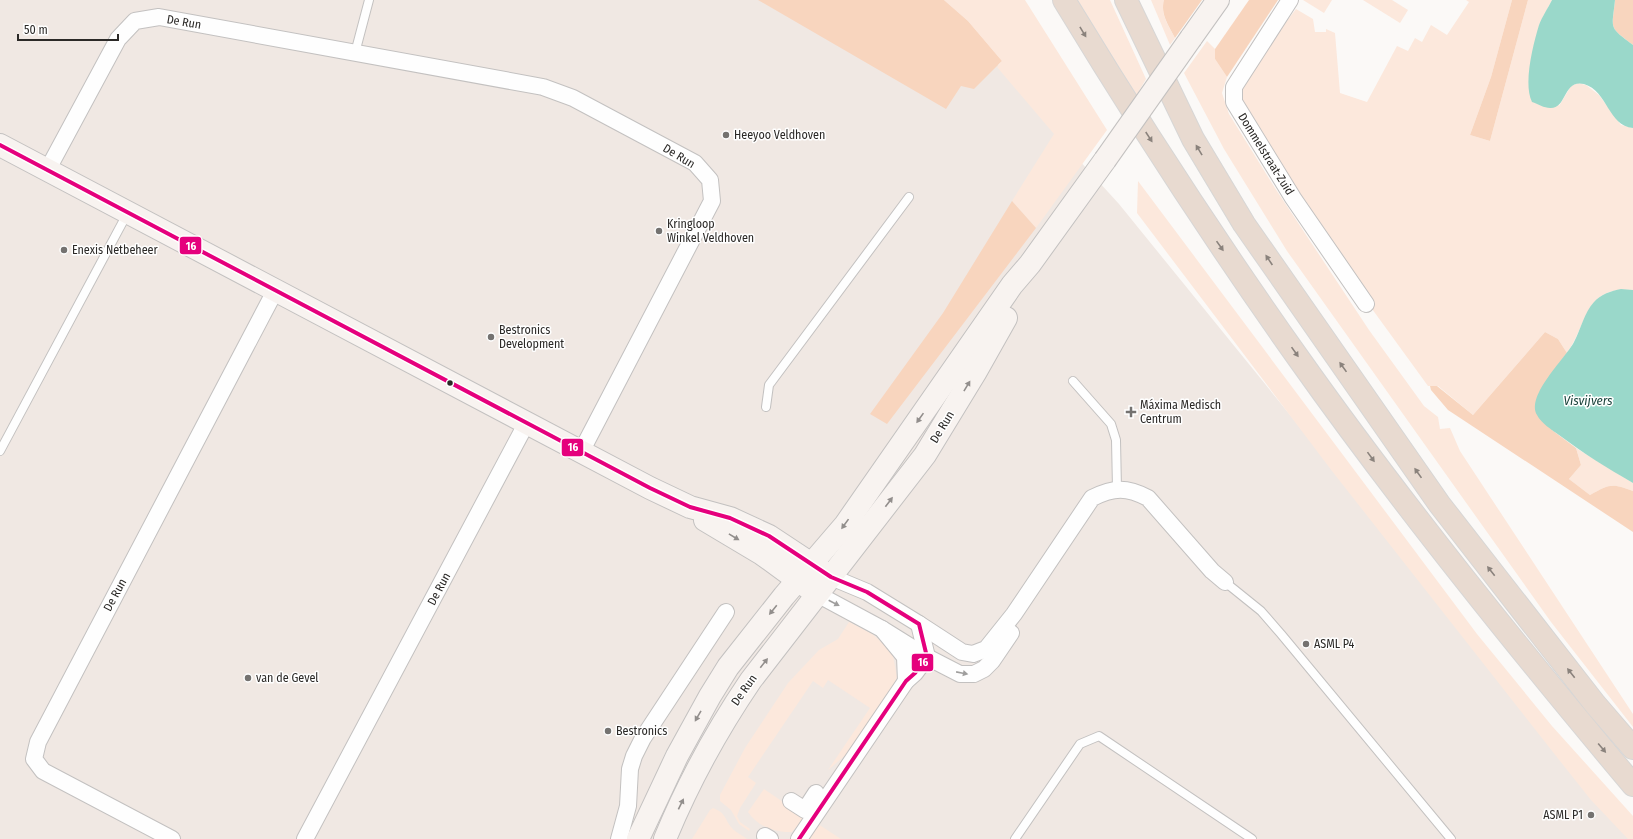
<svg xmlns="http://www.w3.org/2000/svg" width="1633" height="839" font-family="'Fira Sans Condensed',sans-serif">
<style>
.built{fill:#f0e8e3}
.green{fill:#fce8dc}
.forest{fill:#f8d5be}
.water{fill:#9ad8ca}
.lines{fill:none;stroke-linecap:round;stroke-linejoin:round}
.lane-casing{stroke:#c3c1c0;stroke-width:10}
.street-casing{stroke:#c3c1c0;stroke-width:18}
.secondary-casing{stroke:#c3c1c0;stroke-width:24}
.highway-casing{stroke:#d7d6d5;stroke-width:24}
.lane{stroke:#fefefe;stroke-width:8}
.street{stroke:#fefefe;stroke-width:16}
.secondary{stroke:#f8f3f0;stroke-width:22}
.highway{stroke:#e8dad0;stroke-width:22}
.secondary-bridge-casing{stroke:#c3c1c0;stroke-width:24;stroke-linecap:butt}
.secondary-bridge{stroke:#f8f3f0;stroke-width:22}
.bus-1-casing{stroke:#fff;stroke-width:7}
.bus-1{stroke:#e5007d;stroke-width:4}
.oneway{fill:#8a827c}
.oneway2{fill:#928e8c}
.oneway3{fill:#9f9e9d}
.poi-dot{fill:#747270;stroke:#fff;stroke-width:1.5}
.bus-dot{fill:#2b2927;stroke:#fff;stroke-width:1.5}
.labels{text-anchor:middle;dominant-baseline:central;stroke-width:3;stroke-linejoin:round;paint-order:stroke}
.street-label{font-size:12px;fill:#2b2927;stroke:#fff}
.poi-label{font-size:12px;fill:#2b2927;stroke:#fff;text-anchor:start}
.water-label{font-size:13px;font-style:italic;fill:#1b443c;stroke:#fff}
.line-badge{stroke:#fff;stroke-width:1.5}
.badge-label{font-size:11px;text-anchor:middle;font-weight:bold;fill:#fff}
</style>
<rect width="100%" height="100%" fill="#fbf9f7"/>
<polygon class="built" points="0,0 777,0 987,51 1057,136 1119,204 1596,792 1633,833 1633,839 0,839"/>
<g class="green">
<polygon points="944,0 1025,0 1107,130 1036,228 1012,201 1054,134 997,67 1002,61 968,21"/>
<polygon points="1074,0 1110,0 1146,79 1136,96"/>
<path d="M 1151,0 L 1164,0 C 1160,14 1168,25 1175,38 L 1170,45 Z"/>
<polygon points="1303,0 1332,0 1324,13"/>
<polygon points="1363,0 1392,0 1408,10 1400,23"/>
<path d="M 1466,0 L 1512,0 L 1491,77 L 1470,135 L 1490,141 L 1528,0 L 1552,0 L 1539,25 L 1559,106 L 1571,86 L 1578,83 L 1586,85 L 1599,95 L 1621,125 L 1633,128 L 1633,290 C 1584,286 1589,322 1567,353 L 1558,339 L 1545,332 L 1473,415 L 1438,386 L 1428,386 L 1367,302 L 1239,96 L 1254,64 L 1296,9 L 1313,19 L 1315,32 L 1326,32 L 1326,29 L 1335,33 L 1340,93 L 1367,102 L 1397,46 L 1408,51 L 1415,38 L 1422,42 L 1431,25 L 1447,35 L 1469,2 Z"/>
<polygon points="1207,41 1215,49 1215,59 1227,77 1222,93 1229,114 1275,188 1369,330 1424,406 1438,417 1440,429 1450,428 1460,451 1633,714 1633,727 1551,622 1287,251 1224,149 1184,73"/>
<polygon points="1138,181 1477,634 1552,726 1633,816 1633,839 1628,839 1591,800 1560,761 1332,471 1137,213"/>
<path d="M 1576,448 L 1633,483 L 1633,491 C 1611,483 1610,484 1590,495 L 1569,479 L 1581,465 Z"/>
<polygon points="849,622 872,634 892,651 897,677 888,697 848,753 828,770 870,708 828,680 823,688 813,681 748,777 756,783 740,808 737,816 740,822 750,829 749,831 739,824 731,810 720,801 720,795 745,748 788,683 819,650 838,639"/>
<path d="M 764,789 L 805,817 L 792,832 C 775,833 757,826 748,812 Z"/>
<path d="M 713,808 C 726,813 724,818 731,827 C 735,832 742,835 747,839 L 692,839 L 710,810 Z"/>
<polygon points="818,824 841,839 808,839"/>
</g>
<g class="forest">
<polygon points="758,0 944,0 968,21 1002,61 974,89 961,86 946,109"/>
<path d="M 1164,0 L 1202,0 L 1175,38 C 1169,26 1160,14 1164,0 Z"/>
<polygon points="1249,0 1278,0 1227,77 1215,59 1215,49"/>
<polygon points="1512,0 1528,0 1490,141 1470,135 1491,77"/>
<path d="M 1615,0 L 1633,0 L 1633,45 C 1608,26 1612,30 1615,0 Z"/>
<polygon points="1012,201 1036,228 887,424 870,414 943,313"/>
<path d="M 1545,332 L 1558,339 L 1567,353 L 1560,362 L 1552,430 L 1576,448 L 1581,465 L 1569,479 L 1590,495 C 1610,484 1611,483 1633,491 L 1633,532 L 1448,410 L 1431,390 L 1430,386 L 1437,386 L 1473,415 Z"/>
</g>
<g class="water">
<path d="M 1552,0 L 1615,0 C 1612,30 1608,26 1633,45 L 1633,128 C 1608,126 1608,91 1584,84 C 1563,79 1567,109 1550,108 C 1544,108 1538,104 1532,102 C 1523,84 1533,45 1539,25 C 1542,17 1548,8 1552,0 Z"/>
<path d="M 1621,289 L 1633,290 L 1633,483 C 1607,468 1583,453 1559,435 C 1552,430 1541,423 1537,415 C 1526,395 1565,359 1574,342 C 1581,329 1584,313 1594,302 C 1601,294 1611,291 1621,289 Z"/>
</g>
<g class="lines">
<defs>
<g id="lane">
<polyline points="355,53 369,0"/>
<polyline points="1073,381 1111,424 1116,440 1117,489"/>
<polyline points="766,407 769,385 909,197"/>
<polyline points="0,451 127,214"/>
<polyline points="1225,582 1261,611 1281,634 1451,839"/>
<polyline points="1015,839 1080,744 1099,736 1252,839"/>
</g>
<g id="street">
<polyline points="1290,0 1234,87 1234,102 1293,198 1366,304"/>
<polyline points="48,169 118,39 135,21 159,17 543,87 573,98 695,163 710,180 712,201 581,452"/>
<polyline points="817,594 882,629 905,657 906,681"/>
<path d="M 919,624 L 962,652 L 973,654 L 986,649 L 1014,614 L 1092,498 C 1114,487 1127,487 1148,498 L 1212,571 L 1225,582"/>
<polyline points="882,629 927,657 960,674 974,674 984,669 992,661 1011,633"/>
<polyline points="791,801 805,810 816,793"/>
<polyline points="765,836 770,839"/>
<polyline points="172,839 43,771 34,759 38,742 275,291"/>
<polyline points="305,839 526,424"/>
<polyline points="619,839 628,806 630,769 634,756 643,738 726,612"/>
<polyline points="799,839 906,681 915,673 927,657 919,624 867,592 831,577"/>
</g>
<g id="secondary">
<polyline points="1191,38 1218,0"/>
<polyline points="0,145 650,488 690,507 730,518 769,536 831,577"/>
<polyline points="705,520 762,554 810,589"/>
<polyline points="638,839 677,756 710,696 728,667 784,596 845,525 1012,285 1030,264 1105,160"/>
<path d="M 665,839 C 688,783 717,730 751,680 L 925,455 L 975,373 L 1006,318"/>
</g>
<g id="highway">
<path d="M 1064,0 C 1138,122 1216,242 1299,359 C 1403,506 1517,647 1633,785"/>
<polyline points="1126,0 1193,139 1244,224 1440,505 1595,704 1633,748"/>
</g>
</defs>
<use href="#lane" class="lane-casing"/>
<use href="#street" class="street-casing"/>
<use href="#secondary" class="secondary-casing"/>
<use href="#highway" class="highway-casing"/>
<use href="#lane" class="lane"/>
<use href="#street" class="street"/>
<use href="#secondary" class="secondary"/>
<use href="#highway" class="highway"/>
<defs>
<polyline id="secondary-bridge" points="1105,160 1191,38"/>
</defs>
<use href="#secondary-bridge" class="secondary-bridge-casing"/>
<use href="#secondary-bridge" class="secondary-bridge"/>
<defs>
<polyline id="bus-1" points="0,145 650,488 690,507 730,518 769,536 831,577 867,592 919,624 927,657 915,673 906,681 799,839"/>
</defs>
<use href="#bus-1" class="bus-1-casing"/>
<use href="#bus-1" class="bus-1"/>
</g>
<defs><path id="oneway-solid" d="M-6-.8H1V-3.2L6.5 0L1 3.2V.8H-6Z"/></defs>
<g class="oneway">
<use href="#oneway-solid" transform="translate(1083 32) rotate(59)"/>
<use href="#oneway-solid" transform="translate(1149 137) rotate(57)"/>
<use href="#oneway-solid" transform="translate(1199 150) rotate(-121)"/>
<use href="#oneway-solid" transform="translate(1220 246) rotate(55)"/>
<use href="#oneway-solid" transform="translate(1269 260) rotate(-124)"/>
<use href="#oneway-solid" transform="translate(1295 352) rotate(55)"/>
<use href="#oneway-solid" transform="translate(1343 367) rotate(-125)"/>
<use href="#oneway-solid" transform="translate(1371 457) rotate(54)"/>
<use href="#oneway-solid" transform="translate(1418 473) rotate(-125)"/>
<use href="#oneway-solid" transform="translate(1491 571) rotate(-128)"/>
<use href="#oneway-solid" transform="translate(1571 673) rotate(-128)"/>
<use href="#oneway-solid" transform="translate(1602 748) rotate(50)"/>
</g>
<g class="oneway2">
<use href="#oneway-solid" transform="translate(967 386) rotate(-59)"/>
<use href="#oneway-solid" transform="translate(920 418) rotate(125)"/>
<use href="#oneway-solid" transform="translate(889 502) rotate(-53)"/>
<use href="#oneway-solid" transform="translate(845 524) rotate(126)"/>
<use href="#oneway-solid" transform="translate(734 537) rotate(31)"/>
<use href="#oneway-solid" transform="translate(773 610) rotate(129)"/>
<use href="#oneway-solid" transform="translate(764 663) rotate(-52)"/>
<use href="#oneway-solid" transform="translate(698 716) rotate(120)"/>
<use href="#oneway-solid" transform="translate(681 804) rotate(-64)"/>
</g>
<g class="oneway3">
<use href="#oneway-solid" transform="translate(834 603) rotate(27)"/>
<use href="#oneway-solid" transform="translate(962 673) rotate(11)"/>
</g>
<g class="poi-dot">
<circle cx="726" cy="135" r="4"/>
<circle cx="659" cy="231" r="4"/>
<circle cx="64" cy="250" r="4"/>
<circle cx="491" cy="337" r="4"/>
<path d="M1129 406h4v4h4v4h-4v4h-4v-4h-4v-4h4z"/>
<circle cx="1306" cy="644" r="4"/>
<circle cx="248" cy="678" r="4"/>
<circle cx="608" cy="731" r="4"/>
<circle cx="1591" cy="815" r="4"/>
</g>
<circle class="bus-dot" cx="450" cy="383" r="3.5"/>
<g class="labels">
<g class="street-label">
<text transform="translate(184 22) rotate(10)">De Run</text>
<text transform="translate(1266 154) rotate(58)">Dommelstraat-Zuid</text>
<text transform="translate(679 156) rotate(31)">De Run</text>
<text transform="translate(942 427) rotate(-59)">De Run</text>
<text transform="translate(439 589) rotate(-62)">De Run</text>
<text transform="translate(115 595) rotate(-62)">De Run</text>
<text transform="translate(744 690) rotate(-55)">De Run</text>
</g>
<g class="poi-label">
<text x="734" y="135">Heeyoo Veldhoven</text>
<text x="667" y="224">Kringloop<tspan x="667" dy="14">Winkel Veldhoven</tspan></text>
<text x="72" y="250">Enexis Netbeheer</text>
<text x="499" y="330">Bestronics<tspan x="499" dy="14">Development</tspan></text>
<text x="1140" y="405">Máxima Medisch<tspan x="1140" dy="14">Centrum</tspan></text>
<text x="1314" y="644">ASML P4</text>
<text x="256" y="678">van de Gevel</text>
<text x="616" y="731">Bestronics</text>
<text x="1583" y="815" text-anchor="end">ASML P1</text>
</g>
<g class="water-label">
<text x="1588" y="400">Visvijvers</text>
</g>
</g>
<g class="line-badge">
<rect x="179" y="236" width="23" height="19" rx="4" fill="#e5007d"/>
<rect x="561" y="438" width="23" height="19" rx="4" fill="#e5007d"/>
<rect x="911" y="653" width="23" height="19" rx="4" fill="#e5007d"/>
</g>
<g class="badge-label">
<text x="191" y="250">16</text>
<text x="573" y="451">16</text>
<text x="923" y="666">16</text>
</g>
<path d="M18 34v6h100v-6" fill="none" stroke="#2b2927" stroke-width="2"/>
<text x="24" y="34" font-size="12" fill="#2b2927" stroke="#ffffff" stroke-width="3" paint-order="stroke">50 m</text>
</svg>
